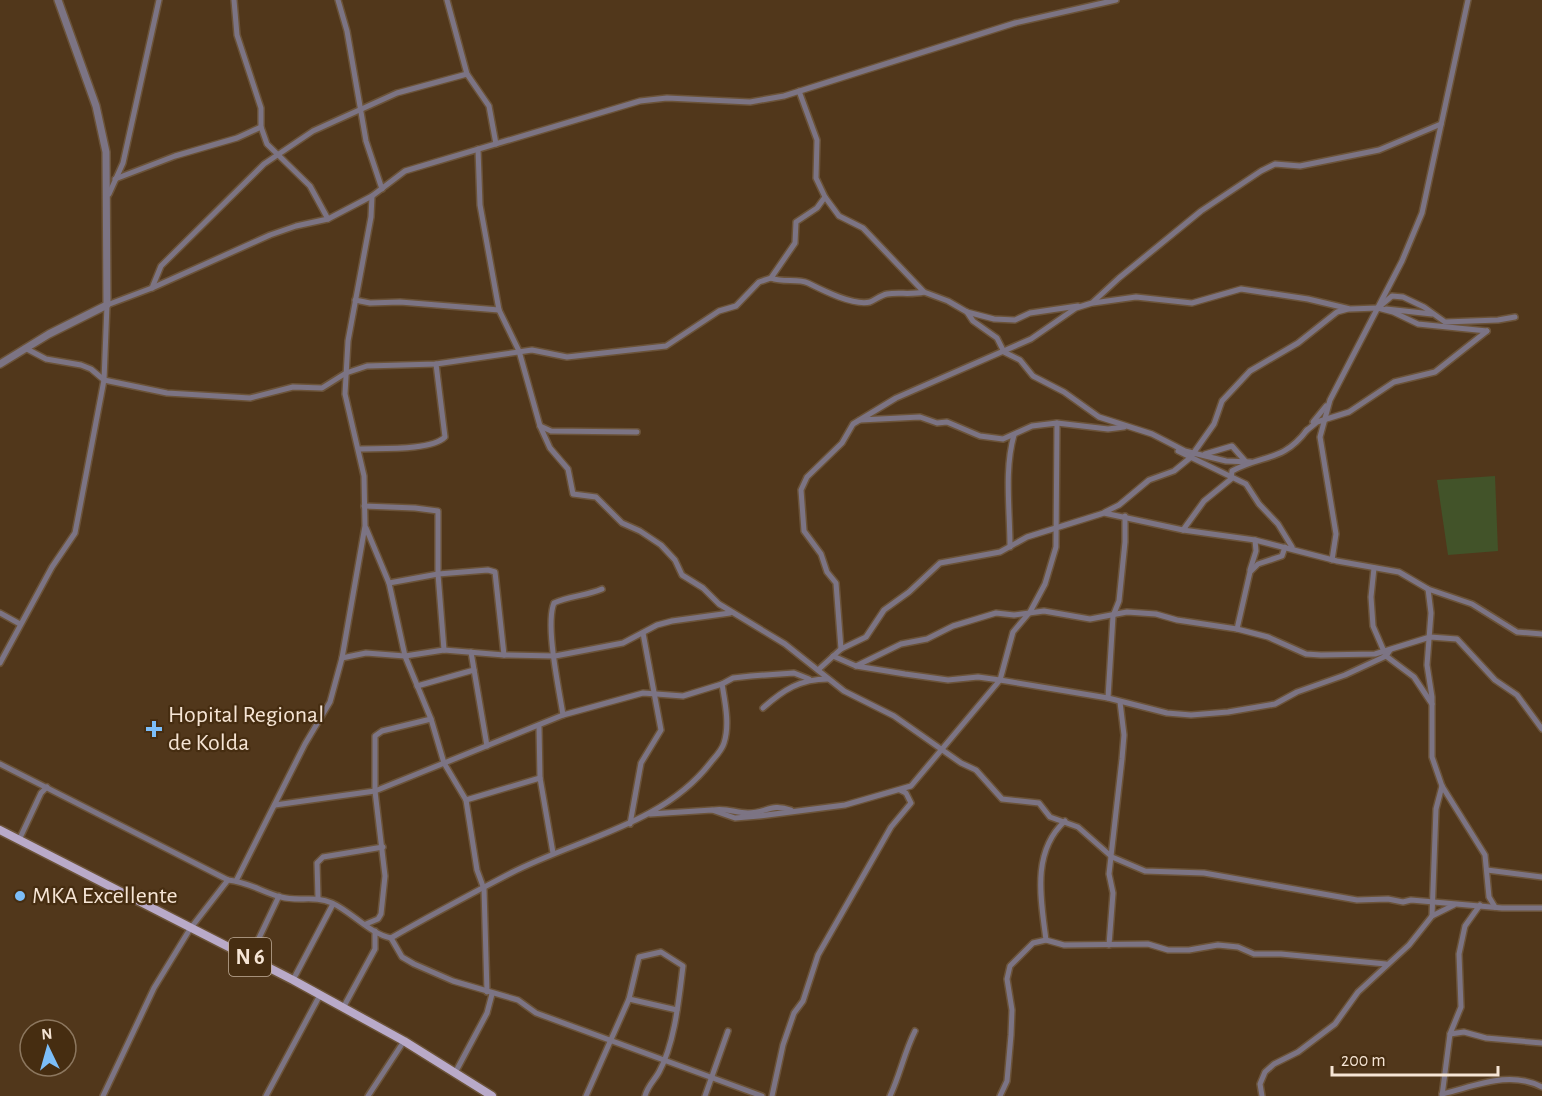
<svg xmlns="http://www.w3.org/2000/svg" width="1542" height="1096" font-family="'Alegreya Sans',sans-serif">
<style>
.green{fill:#425329}
.lines{fill:none;stroke-linecap:round;stroke-linejoin:round}
.minor-casing{stroke:#6b5339;stroke-width:8}
.tertiary-casing{stroke:#6b5339;stroke-width:10}
.primary-casing{stroke:#6b5339;stroke-width:11}
.minor{stroke:#7c7484;stroke-width:5}
.tertiary{stroke:#7c7484;stroke-width:7}
.primary{stroke:#b9aac9;stroke-width:8}
.poi-dot{fill:#7cbef9;stroke:#462d11;stroke-width:2}
.labels{text-anchor:middle;dominant-baseline:central;stroke-width:4.5;stroke-linejoin:round;paint-order:stroke}
.shield{fill:#462d11;stroke:#c1ae9a;stroke-width:1.5}
.shield-label{font-size:22px;font-weight:bold;fill:#f6e5d5}
.poi-label{font-size:24px;fill:#f6e5d5;stroke:#462d11;text-anchor:start}
</style>
<rect width="100%" height="100%" fill="#51371b"/>
<polygon class="green" points="1495,476 1498,551 1448,555 1437,480"/>
<g class="lines">
<defs>
<g id="minor">
<polyline points="234,0 237,35 261,108 261,127 267,144 310,186 328,219"/>
<polyline points="338,0 347,31 366,141 382,189"/>
<polyline points="447,0 467,74 489,106 496,144"/>
<polyline points="799,91 817,140 816,178 825,197 839,216 863,228 924,292 948,301 967,312 994,319 1015,320 1030,313 1078,306"/>
<polyline points="478,149 480,205 499,310 519,351 540,426 550,448 568,469 573,494 596,497 622,523 640,531 661,545 675,560 682,575 703,588 719,604 785,644 844,691 894,716 961,763 976,770 1002,799 1039,803 1050,817 1078,827 1112,857 1145,871 1204,873 1357,900 1388,899 1403,902 1411,900 1502,908 1542,908"/>
<polyline points="115,179 175,156 237,138 261,127"/>
<polyline points="109,194 123,163 159,0"/>
<polyline points="771,278 795,243 796,222 817,208 825,197"/>
<polyline points="152,288 161,266 264,164 313,131 397,93 467,74"/>
<polyline points="355,300 370,303 400,302 499,310"/>
<polyline points="1093,303 1136,297 1192,303 1241,289 1308,299 1350,309 1378,308 1393,312 1418,324 1487,331"/>
<polyline points="1379,307 1392,296 1403,297 1424,307 1445,322 1498,320 1515,317"/>
<polyline points="1386,309 1432,314"/>
<polyline points="967,312 973,321 997,338 1004,352 1020,360 1033,376 1064,392 1099,417 1152,434 1185,451 1226,461 1251,462"/>
<path d="M 25,348 L 46,359 L 81,365 L 91,369 L 104,380 L 167,393 L 250,398 L 293,387 L 322,388 L 346,373 L 367,366 L 436,364 L 532,350 L 567,357 L 666,346 L 719,311 L 736,306 L 759,282 L 771,278 C 783,283 798,278 808,283 C 822,290 853,306 870,302 C 875,300 881,295 887,294 C 898,292 911,295 924,292"/>
<polyline points="1313,422 1326,406"/>
<polyline points="1057,423 1108,429 1124,427"/>
<polyline points="540,426 551,431 637,432"/>
<polyline points="1306,431 1317,422 1349,412 1394,382 1435,372 1487,331"/>
<path d="M 359,449 C 379,448 431,451 445,437 L 436,364"/>
<polyline points="1178,451 1246,484 1259,504 1278,524 1292,547"/>
<polyline points="1205,454 1232,446 1246,462"/>
<polyline points="364,506 415,508 438,511 438,574 444,650"/>
<polyline points="1105,512 1119,505 1149,480 1174,471 1190,458 1214,424 1222,401 1250,371 1298,343 1337,312 1348,309"/>
<polyline points="366,528 389,583 405,656 431,719 444,763 466,800 477,870 484,889 487,992"/>
<path d="M 1183,530 L 1204,501 L 1231,479 L 1232,471 C 1264,454 1283,462 1307,430"/>
<path d="M 1010,547 C 1010,510 1004,470 1014,435"/>
<polyline points="1332,560 1336,534 1320,437 1330,400 1402,261 1422,213 1468,0"/>
<polyline points="1374,568 1371,597 1373,626 1386,656 1414,677 1432,704"/>
<polyline points="1250,570 1256,551 1255,540"/>
<polyline points="389,583 438,574 488,570 495,572 504,655"/>
<polyline points="1428,589 1431,613 1427,665 1432,697 1432,757 1442,786 1485,855 1489,897 1495,907"/>
<polyline points="0,613 20,624"/>
<polyline points="1237,629 1250,572 1258,564 1282,556 1285,547"/>
<polyline points="841,649 836,583 827,572 821,554 804,531 801,490 807,477 842,443 853,424 896,398 1031,339 1076,308 1092,303 1119,278 1201,211 1261,171 1275,164 1300,166 1379,150 1441,124"/>
<polyline points="471,652 487,746"/>
<polyline points="833,656 856,666 905,674 948,680 978,677 1000,680 1108,698 1167,713 1191,715 1228,712 1275,704 1297,692 1345,675 1386,656 1390,650"/>
<polyline points="342,658 366,653 405,656 444,650 504,655 555,656 623,643 657,625 672,621 730,613"/>
<polyline points="0,663 52,567 75,533 104,380 107,305 152,288 270,235 296,226 328,219 372,196 405,171 640,101 667,98 750,102 784,96 1015,23 1116,0"/>
<polyline points="856,666 901,644 927,639 953,626 996,613 1014,615 1044,611 1090,619 1127,612 1156,614 1177,620 1237,629 1268,637 1306,654 1321,655 1375,654 1430,637 1457,639 1495,680 1517,695 1542,729"/>
<polyline points="818,670 841,649 866,637 884,610 909,592 940,563 1000,552 1027,537 1104,513 1183,530 1255,540 1337,561 1399,572 1428,589 1472,604 1517,632 1542,634"/>
<polyline points="417,686 474,670"/>
<polyline points="1108,698 1113,616 1119,601 1125,542 1125,516"/>
<path d="M 763,708 C 783,690 800,679 828,679"/>
<path d="M 563,715 C 559,689 545,625 554,603 C 569,596 586,596 602,589"/>
<polyline points="539,727 540,778 553,853"/>
<path d="M 0,764 L 228,880 C 252,883 261,892 281,897 C 299,902 314,895 332,903 C 352,912 370,934 391,938 C 431,915 471,894 511,873 C 579,838 663,825 711,762 C 716,756 722,750 724,743 C 730,725 725,702 722,684"/>
<polyline points="466,800 540,778"/>
<polyline points="275,805 375,791 563,715 643,693 683,696 722,684 733,678 751,676 794,673 809,679"/>
<path d="M 713,810 C 729,808 735,813 748,813 C 767,813 770,803 791,810"/>
<polyline points="650,814 712,810 735,818 759,816 845,805 911,786 1000,680 1013,632 1030,612 1045,584 1056,547 1057,423 1032,426 1003,439 980,436 947,422 937,423 920,417 860,420"/>
<polyline points="630,824 641,763 661,730 643,633"/>
<polyline points="19,840 41,793 47,787"/>
<polyline points="1487,870 1542,877"/>
<polyline points="236,881 305,744 330,702 342,658 365,526 364,476 345,394 348,341 371,217 372,196"/>
<polyline points="318,898 317,863 323,857 383,847"/>
<polyline points="1432,916 1436,809 1442,786"/>
<polyline points="366,924 378,919 381,914 385,876 375,791 375,736 382,731 431,719"/>
<polyline points="391,938 402,957 414,964 453,981 518,1000 536,1013 762,1096"/>
<path d="M 1046,940 C 1041,900 1031,852 1065,821"/>
<polyline points="1109,945 1113,893 1109,874 1122,759 1124,735 1120,702"/>
<polyline points="250,957 279,896"/>
<polyline points="293,980 333,904"/>
<polyline points="629,999 677,1010"/>
<polyline points="343,1008 375,949 375,931"/>
<polyline points="1450,1034 1464,1032 1486,1038 1542,1043"/>
<polyline points="455,1073 487,1013 492,994"/>
<path d="M 1442,1094 C 1476,1086 1509,1070 1542,1087"/>
<polyline points="103,1096 154,988 190,929 228,880"/>
<polyline points="266,1096 320,995"/>
<polyline points="368,1096 404,1041"/>
<path d="M 586,1096 L 629,999 L 639,957 L 661,952 L 683,966 C 679,998 675,1043 659,1072 C 654,1081 648,1085 645,1096"/>
<polyline points="705,1096 728,1031"/>
<polyline points="772,1096 783,1045 794,1013 803,1001 818,955 891,827 911,803 906,793 900,790"/>
<path d="M 890,1096 C 900,1075 904,1053 915,1031"/>
<polyline points="1000,1096 1007,1081 1011,1035 1012,1010 1007,979 1010,966 1033,943 1046,940 1064,945 1148,944 1168,950 1189,950 1218,945 1238,947 1254,954 1281,954 1386,964"/>
<polyline points="1262,1096 1260,1084 1265,1072 1274,1064 1298,1052 1335,1024 1358,992 1409,945 1432,916 1454,905"/>
<polyline points="1442,1096 1450,1034 1461,1007 1459,954 1465,926 1480,905"/>
</g>
<polyline id="tertiary" points="0,364 49,334 107,305 106,152 96,106 58,0"/>
<polyline id="primary" points="0,830 293,980 404,1041 492,1096"/>
</defs>
<use href="#minor" class="minor-casing"/>
<use href="#tertiary" class="tertiary-casing"/>
<use href="#primary" class="primary-casing"/>
<use href="#minor" class="minor"/>
<use href="#tertiary" class="tertiary"/>
<use href="#primary" class="primary"/>
</g>
<g class="poi-dot">
<path d="M151 720h6v6h6v6h-6v6h-6v-6h-6v-6h6z"/>
<circle cx="20" cy="896" r="6"/>
</g>
<g class="labels">
<rect class="shield" x="229" y="938" width="42" height="38" rx="4.5"/>
<g class="shield-label">
<text x="250" y="957">N 6</text>
</g>
<g class="poi-label">
<text x="168" y="715">Hopital Regional<tspan x="168" dy="28">de Kolda</tspan></text>
<text x="32" y="896">MKA Excellente</text>
</g>
</g>
<g transform="translate(48 1048) rotate(355)"><circle r="28" fill="#462d11" stroke="#8c775f" stroke-width="1.5"/>
<path d="M0-4.5L10 22L0 15L-10 22Z" fill="#7cbef9"/>
<text y="-9" font-size="16" font-weight="bold" text-anchor="middle" fill="#f6e5d5">N</text>
</g>
<path d="M1332 1066v9h166v-9" fill="none" stroke="#f6e5d5" stroke-width="3"/>
<text x="1341" y="1066" font-size="18" fill="#f6e5d5" stroke="#462d11" stroke-width="4.5" paint-order="stroke">200 m</text>
</svg>
